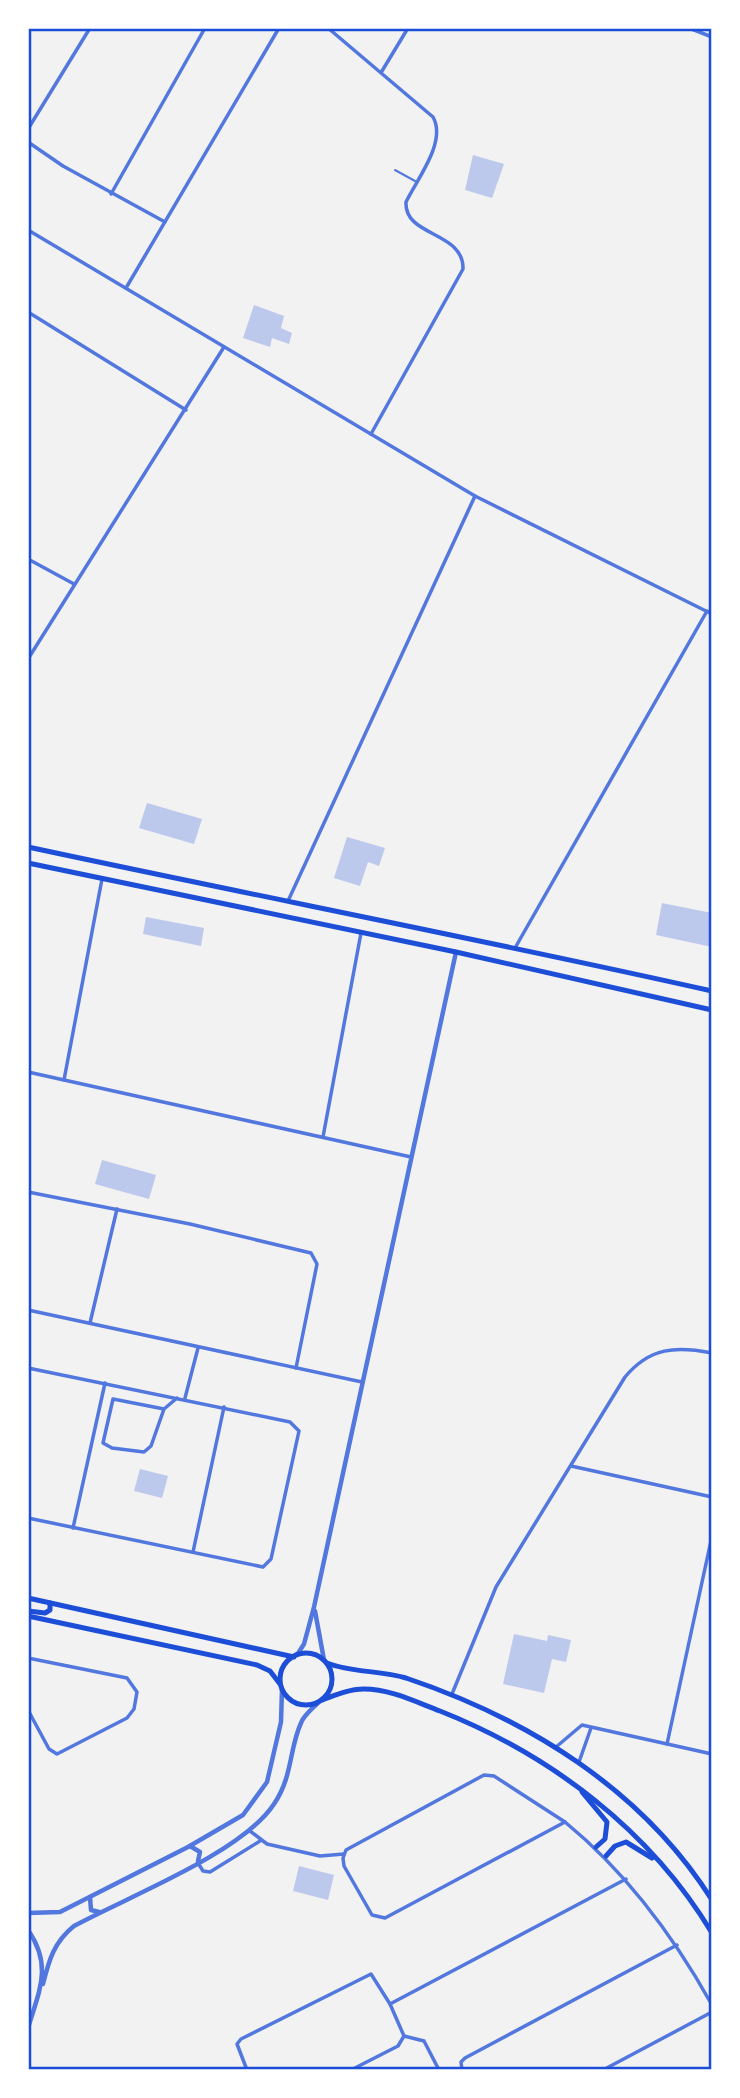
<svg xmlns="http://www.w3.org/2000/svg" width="740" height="2098" font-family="Inter,sans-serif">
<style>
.building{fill:#bdc9ec}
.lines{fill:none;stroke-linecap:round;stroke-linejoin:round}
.service{stroke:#5277de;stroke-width:2}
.minor{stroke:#5277de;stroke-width:3.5}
.tertiary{stroke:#5277de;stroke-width:4.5}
.secondary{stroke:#1d4ed8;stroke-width:5}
.neatline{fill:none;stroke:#1d4ed8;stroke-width:2.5}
</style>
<rect width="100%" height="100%" fill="#f2f2f2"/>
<g class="building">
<polygon points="473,155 504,164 492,198 465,190"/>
<polygon points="254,305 284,316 281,328 292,333 289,344 272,338 270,347 243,338"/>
<polygon points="147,803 202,819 194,844 139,828"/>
<polygon points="347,837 385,848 379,866 368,862 360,886 334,878"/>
<polygon points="662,903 712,913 712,947 656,935"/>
<polygon points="146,917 204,928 201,946 143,934"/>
<polygon points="102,1160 156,1175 149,1199 95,1184"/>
<polygon points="140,1469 168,1476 162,1498 134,1491"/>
<polygon points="514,1634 547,1641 548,1635 571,1640 566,1662 552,1659 544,1693 503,1684"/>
<polygon points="299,1866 334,1875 328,1900 293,1891"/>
</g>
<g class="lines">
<polyline class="service" points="395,170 415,181"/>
<g class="minor">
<path d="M 328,28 L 433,117 C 447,142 417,179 406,202 C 404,237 464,231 463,269 L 371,434"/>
<polyline points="689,28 712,37"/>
<polyline points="382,71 408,28"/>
<polyline points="28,129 90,28"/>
<polyline points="28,142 63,166 165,222"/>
<polyline points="111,194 205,28"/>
<polyline points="28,230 475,496 712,614"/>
<polyline points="126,288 279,28"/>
<polyline points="28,312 186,410"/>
<polyline points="28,559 74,584"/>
<polyline points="28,659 224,347"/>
<polyline points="288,901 475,496"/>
<polyline points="515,948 707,611"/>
<polyline points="28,1072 411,1157"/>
<polyline points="64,1080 102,879"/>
<polyline points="323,1137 361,933"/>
<polyline points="28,1192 190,1224 311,1253 317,1264 296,1368"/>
<polyline points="28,1310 362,1382"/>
<polyline points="90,1323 117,1209"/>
<polyline points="28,1368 290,1422 299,1431 271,1559 263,1567 28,1518"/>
<polyline points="185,1398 198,1348"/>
<polyline points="164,1409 113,1399 103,1443 112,1448 144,1452 151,1446 164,1409 177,1398"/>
<polyline points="571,1466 712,1497"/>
<polyline points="73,1528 105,1383"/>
<polyline points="193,1552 224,1407"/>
<polyline points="28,1658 127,1678 137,1692 134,1709 127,1718 57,1754 49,1749 28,1710"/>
<polyline points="28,1662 28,1681"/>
<path d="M 452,1694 L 496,1587 L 625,1377 C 650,1347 676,1346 712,1353"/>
<polyline points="667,1744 712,1536"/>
<polyline points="556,1747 582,1725 712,1754"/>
<polyline points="579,1762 591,1728"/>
<polygon points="484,1775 494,1776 565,1822 385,1918 372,1915 344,1866 343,1858 346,1850"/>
<path d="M 565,1822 C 627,1873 673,1935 712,2005"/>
<polyline points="250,1831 267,1844 320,1856 344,1854"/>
<polyline points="198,1863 203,1871 210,1872 260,1841"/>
<polyline points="390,2004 626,1879"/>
<polyline points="404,2036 424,2041 439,2070"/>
<polyline points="247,2070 237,2044 241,2039 371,1974 390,2004 404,2036 398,2046 351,2070"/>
<polyline points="462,2070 461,2062 465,2058 677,1945"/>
<polyline points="603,2070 712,2012"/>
</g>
<g class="tertiary">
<polyline points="315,1611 324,1660"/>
<polyline points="297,1655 304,1644 314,1607 456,952"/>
<polyline points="190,1846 200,1852 198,1861"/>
<polyline points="90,1897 91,1910 99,1912"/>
<polyline points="28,1913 60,1912 188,1847 243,1815 267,1782 281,1722 282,1689"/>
<path d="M 28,1930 C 53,1966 39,1991 28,2028"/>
<path d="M 43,1984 C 49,1960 54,1942 74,1926 C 127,1897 242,1853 274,1804 C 293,1776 289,1749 301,1723 C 304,1715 312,1709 318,1703"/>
</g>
<g class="secondary">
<path d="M 28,847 C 256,896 485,940 712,991"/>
<polyline points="28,863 456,952 712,1010"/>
<polyline points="28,1598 294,1657"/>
<polyline points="28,1611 45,1613 50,1610 50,1603"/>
<polyline points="28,1616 257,1665 270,1671 280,1684"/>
<circle cx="306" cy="1679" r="26"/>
<path d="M 327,1663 C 352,1673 380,1670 406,1678 C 528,1719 642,1789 712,1900"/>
<path d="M 322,1700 C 335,1695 350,1689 364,1689 C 390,1689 416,1702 440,1711 C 551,1755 650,1830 712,1933"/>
<polyline points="582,1792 607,1822 605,1839 596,1847"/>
<polyline points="606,1856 615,1846 626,1842 652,1858"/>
</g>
</g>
<rect width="740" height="2098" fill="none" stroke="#ffffff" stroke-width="60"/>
<rect x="30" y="30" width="680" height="2038" class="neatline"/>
</svg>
